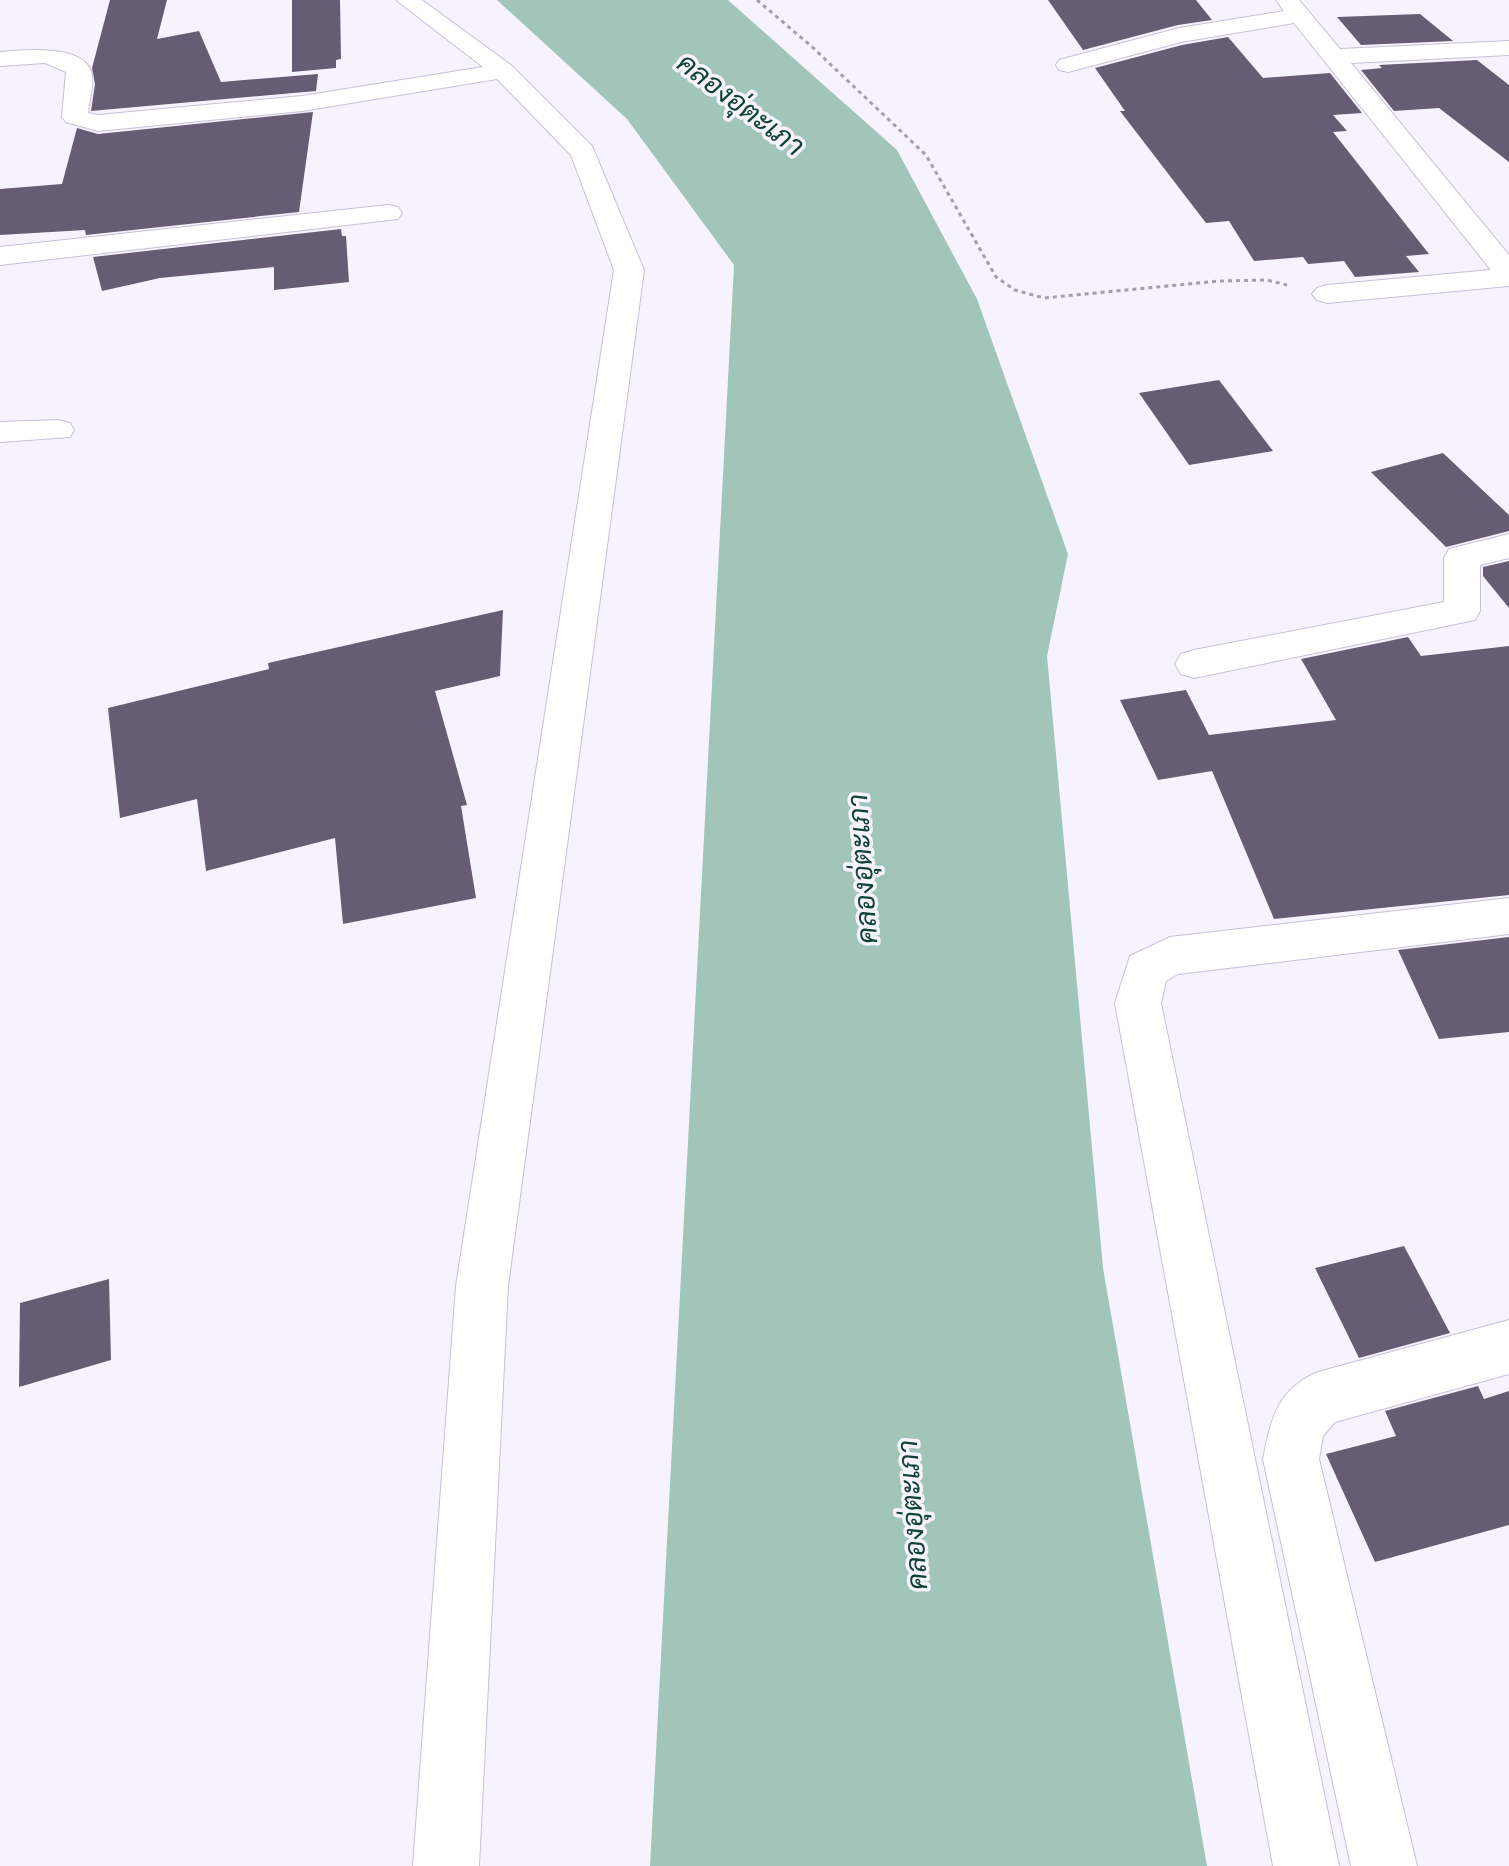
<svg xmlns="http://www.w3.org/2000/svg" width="1509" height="1866" font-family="Cabin,Sarabun,sans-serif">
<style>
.water{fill:#a1c5b9}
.building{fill:#665d74}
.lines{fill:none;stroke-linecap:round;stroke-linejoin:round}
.minor-casing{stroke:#c8bfd9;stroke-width:2}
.path{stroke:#a39fa9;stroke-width:3;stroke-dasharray:4 4;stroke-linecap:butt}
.minor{fill:#fff;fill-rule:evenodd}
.labels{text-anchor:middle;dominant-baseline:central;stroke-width:7;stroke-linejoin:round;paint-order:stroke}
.water-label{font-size:28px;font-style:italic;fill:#104336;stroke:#f7f3fe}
</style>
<rect width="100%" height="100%" fill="#f7f3fe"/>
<polygon class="water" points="497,0 728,0 897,150 977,299 1068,554 1047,656 1103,1268 1207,1866 650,1866 734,265 627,119"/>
<g class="building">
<polygon points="110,0 167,0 157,39 199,31 221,82 318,74 316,91 91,111 95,84 92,68"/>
<polygon points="292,0 340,0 341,59 336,60 336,68 292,72"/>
<polygon points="1048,0 1196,0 1212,20 1178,25 1083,50"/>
<polygon points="1420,14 1453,41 1361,45 1337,17"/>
<polygon points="1228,37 1263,78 1330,73 1362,113 1333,115 1347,131 1333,132 1429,254 1406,256 1419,272 1355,277 1344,261 1308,264 1303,257 1254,261 1229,221 1206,223 1120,111 1125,111 1095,68 1182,45"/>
<polygon points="1477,60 1509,85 1509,162 1439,108 1394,111 1361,70 1382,68 1379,65"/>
<polygon points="313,112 299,212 86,235 85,230 0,235 0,189 62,184 77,128 98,134"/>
<polygon points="341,229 342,236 346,236 349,282 274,290 274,267 160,278 102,291 93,257"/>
<polygon points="1219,380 1273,451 1189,465 1139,393"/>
<polygon points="1443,453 1509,515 1509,531 1446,547 1371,472"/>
<polygon points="1509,561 1509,608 1483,576 1483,567"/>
<polygon points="503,610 500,676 435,691 467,805 461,806 476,898 343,924 335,838 206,871 197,799 120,818 108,708 269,669 268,663"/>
<polygon points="1408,637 1421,656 1509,646 1509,895 1274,919 1212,771 1158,780 1120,700 1186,690 1209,735 1336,720 1301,659"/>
<polygon points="1509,937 1509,1032 1439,1039 1398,950"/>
<polygon points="1404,1246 1450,1333 1359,1358 1315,1268"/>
<polygon points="109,1279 111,1360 19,1387 20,1303"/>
<polygon points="1478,1386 1484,1399 1509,1391 1509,1525 1375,1562 1326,1454 1396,1436 1385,1411"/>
</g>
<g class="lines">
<defs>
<g id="minor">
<path d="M 396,0 L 422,0 L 512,66 L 592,146 L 644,270 L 508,1286 L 479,1866 L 413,1866 L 456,1286 L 614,270 L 571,155 L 497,79 L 302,111 L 98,131 L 66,122 L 62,117 L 66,72 L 45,63 L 0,66 L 0,52 C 22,50 87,43 92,75 C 94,86 89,102 88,113 L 98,115 L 302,96 L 483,67 Z"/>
<polygon points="1276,0 1299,0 1340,49 1509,41 1509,55 1351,63 1509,255 1509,286 1327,303 1317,300 1312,294 1317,288 1327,285 1491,270 1294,23 1181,42 1068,72 1059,70 1056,65 1059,60 1179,28 1284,11"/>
<polygon points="388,205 398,207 402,213 398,219 0,265 0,247"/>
<polygon points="58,420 70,423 74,430 70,437 0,442 0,422"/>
<polygon points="1509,534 1509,558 1480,565 1480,611 1475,620 1194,678 1181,674 1175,664 1181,654 1194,650 1444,602 1444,558 1449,549"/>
<polygon points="1509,898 1509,934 1178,974 1166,981 1161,1003 1339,1866 1273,1866 1115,1003 1130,956 1170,937"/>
<path d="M 1509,1320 L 1509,1374 L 1335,1422 L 1323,1436 L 1319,1459 L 1417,1866 L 1351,1866 L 1263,1459 C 1271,1419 1277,1389 1318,1372 Z"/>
</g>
</defs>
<use href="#minor" class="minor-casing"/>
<polyline class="path" points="757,0 810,45 926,155 996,277 1015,290 1044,298 1219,281 1267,280 1287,285"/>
<use href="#minor" class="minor"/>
</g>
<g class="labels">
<g class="water-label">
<text transform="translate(741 104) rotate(37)">คลองอุ่ตะเภา</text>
<text transform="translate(862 869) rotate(-94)">คลองอุ่ตะเภา</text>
<text transform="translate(912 1515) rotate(-94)">คลองอุ่ตะเภา</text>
</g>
</g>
</svg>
